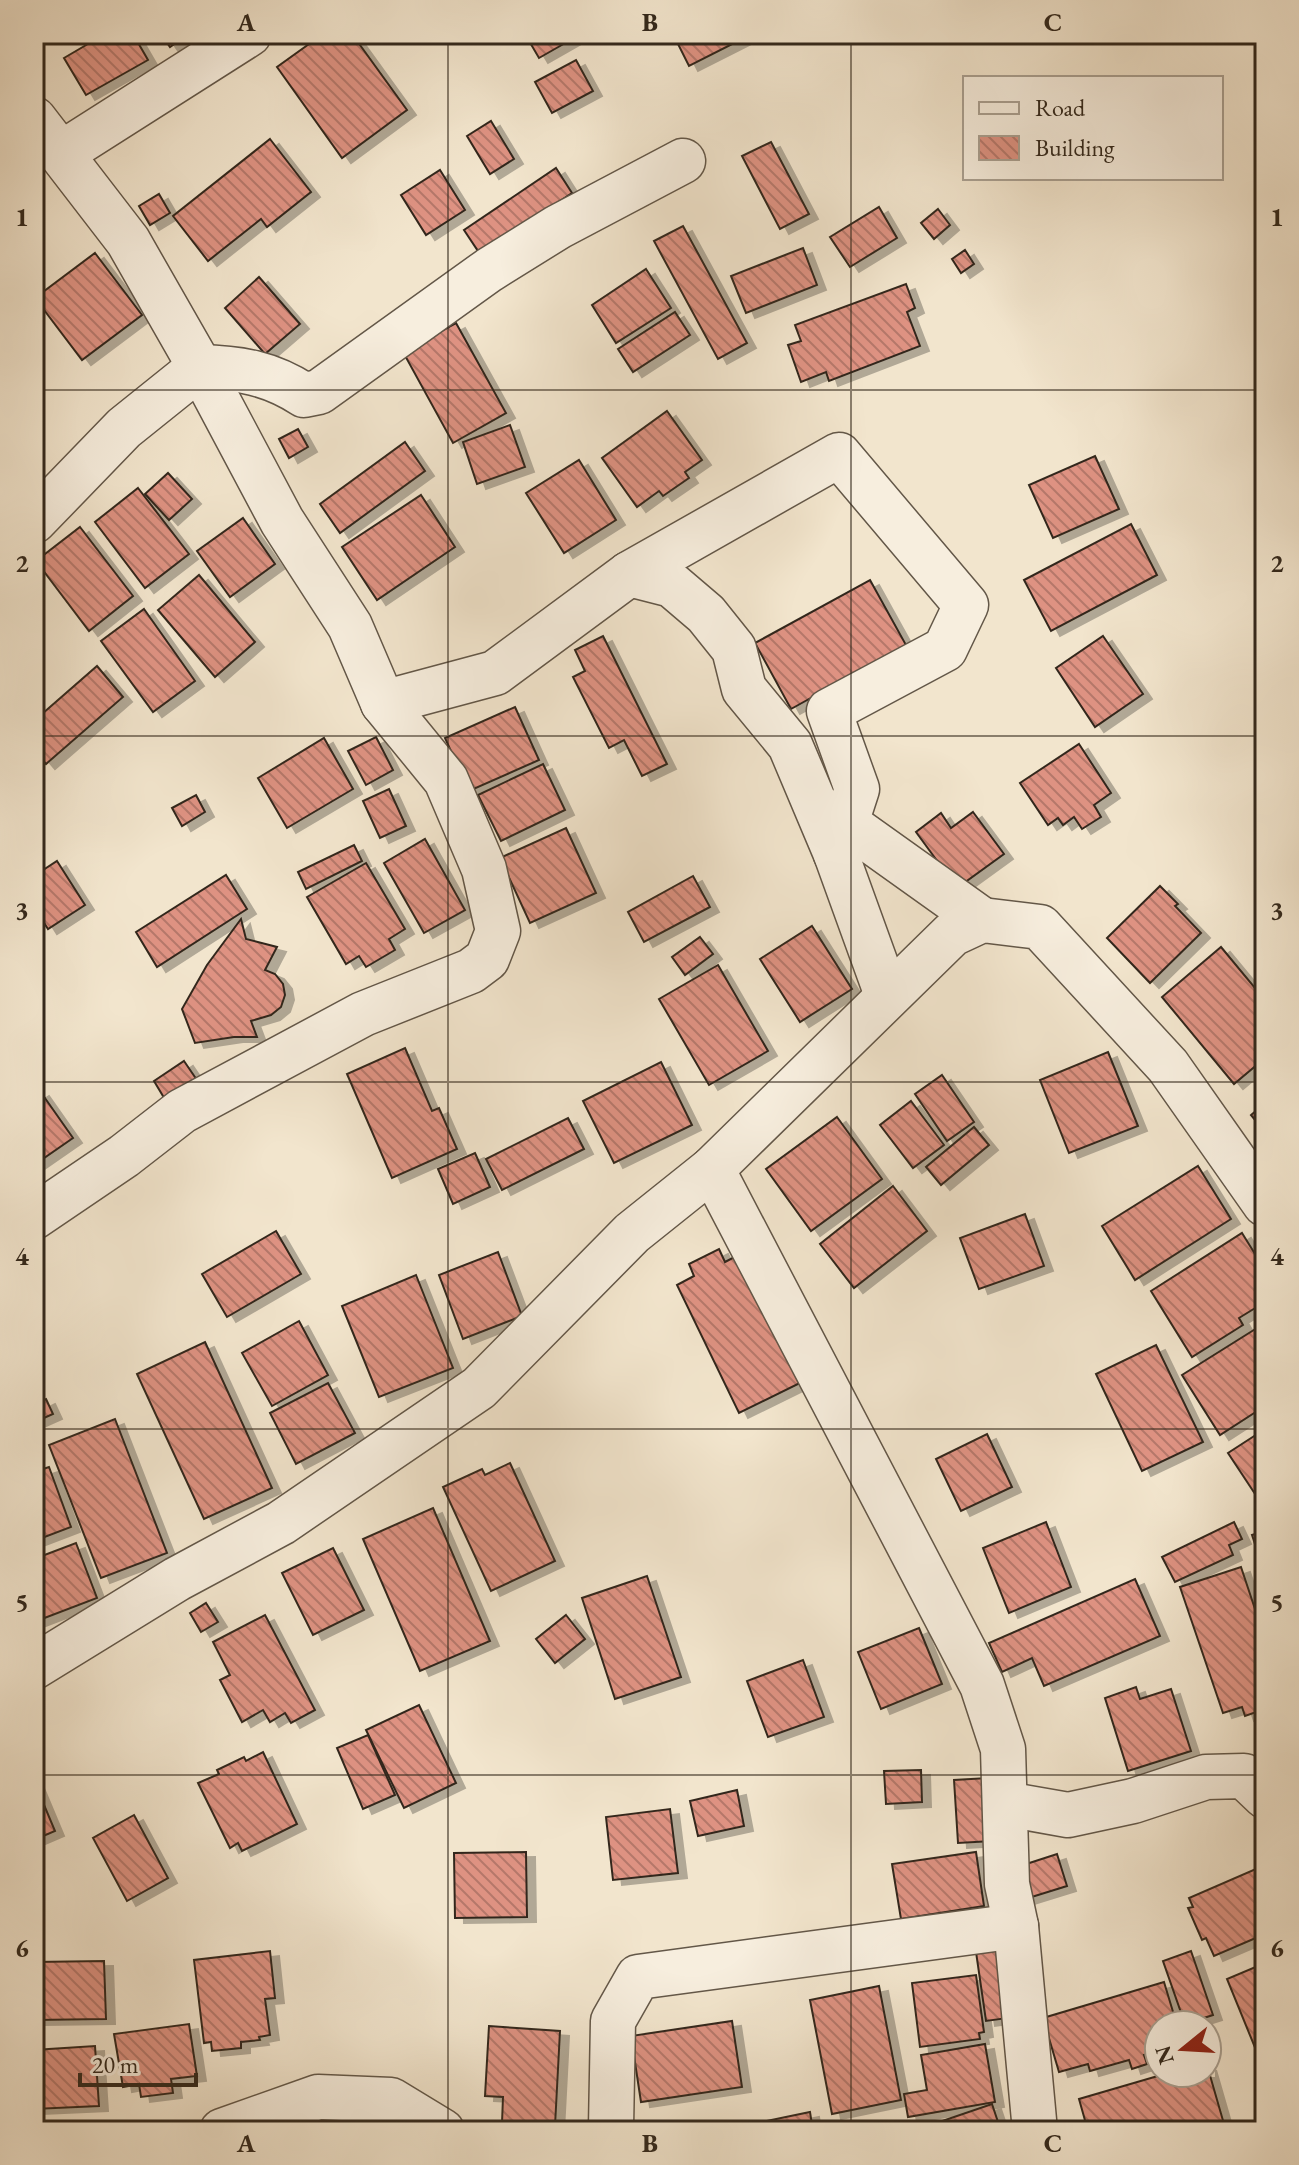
<svg xmlns="http://www.w3.org/2000/svg" width="1299" height="2165" font-family="'EB Garamond',serif">
<style>
.building{fill:url(#building-back-hatch);stroke:#33281c;stroke-width:2;filter:url(#shadow)}
.lines{fill:none;stroke-linecap:round;stroke-linejoin:round}
.street-casing{stroke:#635748;stroke-width:47}
.street{stroke:#f7eede;stroke-width:44}
.grid{fill:none;stroke:#33281c;stroke-width:2;stroke-opacity:0.55}
.neatline{fill:none;stroke:#33281c;stroke-width:3}
.grid-label{font-size:26px;text-anchor:middle;font-weight:bold;fill:#33281c}
</style>
<defs>
<pattern id="building-back-hatch" width="6" height="6" patternUnits="userSpaceOnUse" patternTransform="scale(2)"><rect width="6" height="6" fill="#de9282"/><path d="M-1 5l2 2M0 0l6 6M5-1l2 2" fill="none" stroke="#b5776a"/></pattern>
<filter id="shadow"><feDropShadow dx="9" dy="5" stdDeviation="0" flood-color="#0004"/></filter>
</defs>
<rect width="100%" height="100%" fill="#f2e5cd"/>
<filter id="stains"><feTurbulence type="fractalNoise" baseFrequency=".0025" numOctaves="4"/><feColorMatrix values="0 0 0 0 .2 0 0 0 0 .09 0 0 0 0 .02 0 0 0 .5 -.17"/></filter>
<radialGradient id="worn" r=".72"><stop offset=".6" stop-color="#630" stop-opacity="0"/><stop offset="1" stop-color="#630" stop-opacity=".3"/></radialGradient>
<g class="building">
<polygon points="105,34 133,34 148,60 86,95 64,58"/>
<polygon points="161,34 188,34 170,47"/>
<polygon points="323,34 352,34 407,110 342,158 277,67"/>
<polygon points="525,34 581,34 539,58"/>
<polygon points="673,34 752,34 689,66"/>
<polygon points="576,60 593,91 552,113 535,82"/>
<polygon points="491,121 514,159 490,174 467,136"/>
<polygon points="270,139 311,192 267,227 261,219 208,261 173,216"/>
<polygon points="771,142 809,214 780,229 742,156"/>
<polygon points="556,168 572,193 480,254 464,230"/>
<polygon points="440,170 465,210 426,235 401,195"/>
<polygon points="159,194 170,213 150,225 139,206"/>
<polygon points="879,207 897,238 850,267 830,237"/>
<polygon points="938,209 950,225 934,239 921,223"/>
<polygon points="683,226 747,343 718,359 654,241"/>
<polygon points="803,248 817,285 746,313 731,276"/>
<polygon points="965,250 974,264 961,273 952,259"/>
<polygon points="95,253 142,315 82,360 35,298"/>
<polygon points="646,269 671,308 616,343 592,305"/>
<polygon points="259,277 300,324 265,354 225,308"/>
<polygon points="906,284 915,308 907,312 920,346 829,381 826,372 801,382 788,345 801,341 795,325"/>
<polygon points="675,312 690,335 633,372 618,349"/>
<polygon points="456,323 506,413 453,443 403,352"/>
<polygon points="667,411 702,460 685,472 689,478 663,496 659,491 637,507 602,458"/>
<polygon points="510,425 525,467 477,484 463,442"/>
<polygon points="298,429 308,447 289,458 279,439"/>
<polygon points="405,442 425,471 340,533 320,504"/>
<polygon points="1095,456 1119,509 1053,538 1029,485"/>
<polygon points="579,460 616,520 564,553 526,493"/>
<polygon points="168,473 192,499 169,520 145,494"/>
<polygon points="138,488 189,554 145,588 95,522"/>
<polygon points="421,495 455,547 377,600 342,547"/>
<polygon points="243,518 275,564 230,597 197,551"/>
<polygon points="1131,524 1157,575 1051,631 1024,580"/>
<polygon points="80,527 133,596 89,631 36,561"/>
<polygon points="199,575 255,642 215,677 158,610"/>
<polygon points="870,580 906,645 791,709 755,643"/>
<polygon points="144,609 195,681 153,712 101,641"/>
<polygon points="603,636 667,764 642,776 624,740 609,748 573,677 585,671 575,650"/>
<polygon points="1103,636 1143,694 1095,727 1056,668"/>
<polygon points="97,666 123,697 46,764 34,750 34,721"/>
<polygon points="515,707 539,760 469,791 445,738"/>
<polygon points="376,737 393,770 366,785 348,751"/>
<polygon points="324,738 353,789 287,828 258,778"/>
<polygon points="1079,744 1111,793 1094,805 1101,817 1082,829 1074,817 1063,825 1058,818 1048,825 1020,783"/>
<polygon points="543,764 565,810 501,841 478,795"/>
<polygon points="389,789 406,826 380,838 363,801"/>
<polygon points="196,795 205,812 182,826 172,808"/>
<polygon points="973,812 1004,854 957,888 916,832 941,813 951,828"/>
<polygon points="566,828 596,893 530,923 500,858"/>
<polygon points="425,839 465,910 424,933 384,863"/>
<polygon points="354,845 362,861 306,889 298,872"/>
<polygon points="57,861 85,905 48,929 34,907 34,876"/>
<polygon points="366,863 405,929 389,939 395,950 366,967 359,956 346,964 307,897"/>
<polygon points="226,875 247,909 157,967 136,932"/>
<polygon points="693,876 710,907 644,942 628,912"/>
<polygon points="1160,886 1178,904 1175,906 1201,933 1150,983 1107,938"/>
<polygon points="241,919 246,939 277,947 265,970 275,974 283,984 285,995 281,1007 271,1015 251,1021 257,1037 234,1037 195,1043 182,1009 207,965"/>
<polygon points="812,926 852,989 800,1022 760,959"/>
<polygon points="700,937 713,954 685,975 672,957"/>
<polygon points="1221,947 1265,1000 1265,1058 1234,1084 1162,997"/>
<polygon points="718,965 768,1051 709,1085 659,999"/>
<polygon points="405,1048 432,1111 439,1108 457,1149 392,1178 347,1074"/>
<polygon points="1108,1052 1138,1126 1069,1153 1040,1080"/>
<polygon points="184,1061 201,1086 169,1106 154,1081"/>
<polygon points="661,1062 692,1125 614,1163 583,1101"/>
<polygon points="942,1075 974,1122 947,1141 915,1094"/>
<polygon points="40,1091 73,1138 34,1165 34,1095"/>
<polygon points="911,1101 944,1145 913,1168 880,1125"/>
<polygon points="1265,1103 1265,1132 1251,1115"/>
<polygon points="837,1117 882,1179 811,1231 766,1169"/>
<polygon points="568,1118 584,1149 502,1190 486,1159"/>
<polygon points="974,1127 989,1145 941,1185 926,1167"/>
<polygon points="475,1153 490,1187 453,1204 438,1169"/>
<polygon points="1198,1166 1231,1219 1135,1280 1102,1226"/>
<polygon points="893,1186 927,1231 854,1288 820,1244"/>
<polygon points="1025,1214 1044,1266 979,1289 960,1238"/>
<polygon points="276,1231 301,1274 227,1317 202,1274"/>
<polygon points="1242,1233 1265,1270 1265,1302 1239,1318 1243,1325 1192,1357 1151,1291"/>
<polygon points="719,1249 725,1262 742,1253 804,1381 739,1413 677,1285 694,1276 689,1264"/>
<polygon points="498,1252 522,1316 463,1339 439,1275"/>
<polygon points="416,1275 453,1368 379,1397 342,1306"/>
<polygon points="299,1321 328,1375 272,1406 242,1353"/>
<polygon points="1265,1323 1265,1406 1220,1435 1182,1375"/>
<polygon points="205,1342 272,1488 204,1519 137,1374"/>
<polygon points="1156,1345 1203,1442 1142,1471 1096,1374"/>
<polygon points="328,1383 355,1433 296,1464 270,1413"/>
<polygon points="46,1399 53,1414 37,1421 34,1405"/>
<polygon points="115,1419 167,1553 101,1578 49,1445"/>
<polygon points="1265,1429 1265,1509 1228,1453"/>
<polygon points="987,1434 1012,1487 961,1511 936,1459"/>
<polygon points="510,1463 555,1561 491,1591 443,1487 482,1469 485,1475"/>
<polygon points="49,1467 71,1527 34,1541 34,1472"/>
<polygon points="433,1508 490,1641 420,1671 363,1539"/>
<polygon points="1046,1522 1071,1587 1009,1613 983,1548"/>
<polygon points="1234,1522 1242,1539 1229,1545 1233,1555 1175,1582 1162,1557"/>
<polygon points="1265,1531 1265,1575 1252,1535"/>
<polygon points="76,1543 97,1598 34,1622 34,1559"/>
<polygon points="333,1548 364,1610 313,1635 282,1573"/>
<polygon points="1241,1567 1265,1639 1265,1709 1245,1716 1242,1707 1223,1713 1180,1587"/>
<polygon points="647,1576 681,1677 615,1699 582,1598"/>
<polygon points="1135,1579 1160,1636 1044,1686 1032,1658 1002,1672 989,1643"/>
<polygon points="206,1603 218,1622 201,1632 190,1613"/>
<polygon points="265,1615 315,1710 291,1723 285,1713 270,1722 263,1710 242,1722 220,1680 230,1675 213,1642"/>
<polygon points="566,1615 585,1639 555,1663 536,1639"/>
<polygon points="919,1628 942,1684 881,1709 858,1652"/>
<polygon points="803,1660 824,1717 768,1737 747,1681"/>
<polygon points="1136,1687 1140,1699 1171,1689 1191,1751 1128,1771 1105,1698"/>
<polygon points="419,1705 456,1783 404,1808 366,1730"/>
<polygon points="368,1735 395,1795 363,1809 337,1748"/>
<polygon points="263,1752 297,1824 242,1851 238,1843 230,1848 198,1783 219,1774 217,1770 244,1757 246,1761"/>
<polygon points="921,1770 922,1802 886,1804 884,1771"/>
<polygon points="988,1778 992,1841 958,1843 954,1780"/>
<polygon points="34,1781 55,1831 34,1840"/>
<polygon points="737,1790 744,1826 698,1836 690,1801"/>
<polygon points="670,1809 678,1873 613,1880 606,1817"/>
<polygon points="134,1815 168,1878 127,1901 93,1838"/>
<polygon points="526,1852 527,1917 455,1918 454,1853"/>
<polygon points="976,1852 984,1906 901,1919 892,1864"/>
<polygon points="1057,1854 1067,1886 1022,1900 1011,1869"/>
<polygon points="1265,1865 1265,1934 1214,1956 1206,1938 1202,1940 1188,1908 1193,1907 1189,1898"/>
<polygon points="998,1941 1008,2018 986,2021 975,1945"/>
<polygon points="270,1951 275,1998 265,1999 270,2035 259,2037 260,2040 241,2042 241,2048 212,2051 211,2042 204,2043 194,1960"/>
<polygon points="1191,1951 1213,2015 1185,2024 1163,1961"/>
<polygon points="104,1961 106,2019 35,2020 34,1962"/>
<polygon points="1265,1963 1265,2072 1227,1979"/>
<polygon points="976,1975 984,2032 979,2033 980,2039 920,2047 912,1983"/>
<polygon points="1164,1982 1177,2025 1159,2025 1159,2051 1144,2055 1147,2064 1132,2069 1129,2060 1090,2071 1088,2064 1059,2072 1043,2018"/>
<polygon points="879,1986 901,2100 832,2114 810,2000"/>
<polygon points="732,2021 742,2087 641,2102 631,2036"/>
<polygon points="189,2024 197,2076 171,2079 173,2093 141,2097 139,2084 123,2087 114,2034"/>
<polygon points="489,2026 560,2031 555,2126 534,2124 534,2131 518,2131 518,2123 502,2123 503,2097 485,2096"/>
<polygon points="985,2044 995,2102 908,2117 904,2094 927,2090 921,2055"/>
<polygon points="95,2046 99,2106 34,2109 34,2050"/>
<polygon points="1207,2065 1224,2124 1202,2131 1088,2131 1079,2099 1168,2073 1207,2073"/>
<polygon points="992,2104 1000,2128 992,2131 913,2131"/>
<polygon points="380,2109 387,2131 317,2131 317,2129"/>
<polygon points="810,2112 813,2131 733,2131 733,2128"/>
</g>
<g class="lines">
<defs>
<g id="street">
<polyline points="34,119 128,241 200,367 282,521 350,626 383,703 446,780 484,869 498,931 487,959 471,971 363,1014 182,1111 124,1156 34,1217"/>
<polyline points="62,153 249,34"/>
<path d="M 34,521 L 124,428 L 200,367 C 240,368 270,373 304,395 L 319,392 L 489,270 L 558,227 L 683,161"/>
<polyline points="629,574 839,455 966,605 945,649 829,711 857,789 836,854"/>
<polyline points="383,703 495,673 629,574 672,585 706,614 734,649 744,689 790,745 836,854 887,995"/>
<polyline points="821,809 846,823 982,920"/>
<polyline points="712,1169 982,1685 1003,1749 1007,1884 1016,1926 1035,2131"/>
<polyline points="34,1667 177,1579 281,1523 479,1388 632,1233 712,1169 952,934 982,920 1040,927 1168,1066 1265,1204"/>
<polyline points="1006,1804 1068,1815 1133,1801 1206,1777 1244,1776 1265,1796"/>
<polyline points="222,2131 318,2097 391,2100 442,2131"/>
<polyline points="608,2131 611,2128 613,2021 638,1977 1016,1926"/>
</g>
</defs>
<use href="#street" class="street-casing"/>
<use href="#street" class="street"/>
</g>
<path class="grid" d="M 448,34 L 448,2131M 851,34 L 851,2131M 34,390 L 1265,390M 34,736 L 1265,736M 34,1082 L 1265,1082M 34,1429 L 1265,1429M 34,1775 L 1265,1775"/>
<rect width="1299" height="2165" fill="none" stroke="#f2e5cd" stroke-width="88"/>
<rect x="963" y="76" width="260" height="104" fill="#f7eede" stroke="#a99f90" stroke-width="2"/>
<rect x="979" y="102" width="40" height="12" fill="#f7eede" stroke="#a99f90" stroke-width="2"/>
<text x="1035" y="116" font-size="24" fill="#33281c">Road</text>
<rect x="979" y="136" width="40" height="24" fill="url(#building-back-hatch)" stroke="#a99f90" stroke-width="2"/>
<text x="1035" y="156" font-size="24" fill="#33281c">Building</text>
<g transform="translate(1183 2049) rotate(252)"><circle r="38" fill="#f7eede" stroke="#a99f90" stroke-width="2"/>
<path d="M0-6L14 30L0 20L-14 30Z" fill="#8f2418"/>
<text y="-12" font-size="22" font-weight="bold" text-anchor="middle" fill="#33281c">N</text>
</g>
<path d="M80 2073v12h116v-12" fill="none" stroke="#33281c" stroke-width="4"/>
<text x="92" y="2073" font-size="24" fill="#33281c" stroke="#f7eede" stroke-width="6" paint-order="stroke">20 m</text>
<rect x="44" y="44" width="1211" height="2077" class="neatline"/>
<g class="grid-label">
<text x="246" y="31">A</text>
<text x="650" y="31">B</text>
<text x="1053" y="31">C</text>
<text x="22" y="226">1</text>
<text x="1277" y="226">1</text>
<text x="22" y="572">2</text>
<text x="1277" y="572">2</text>
<text x="22" y="919">3</text>
<text x="1277" y="919">3</text>
<text x="22" y="1265">4</text>
<text x="1277" y="1265">4</text>
<text x="22" y="1611">5</text>
<text x="1277" y="1611">5</text>
<text x="22" y="1957">6</text>
<text x="1277" y="1957">6</text>
<text x="246" y="2152">A</text>
<text x="650" y="2152">B</text>
<text x="1053" y="2152">C</text>
</g>
<rect width="100%" height="100%" filter="url(#stains)"/>
<rect width="100%" height="100%" fill="url(#worn)"/>
</svg>
